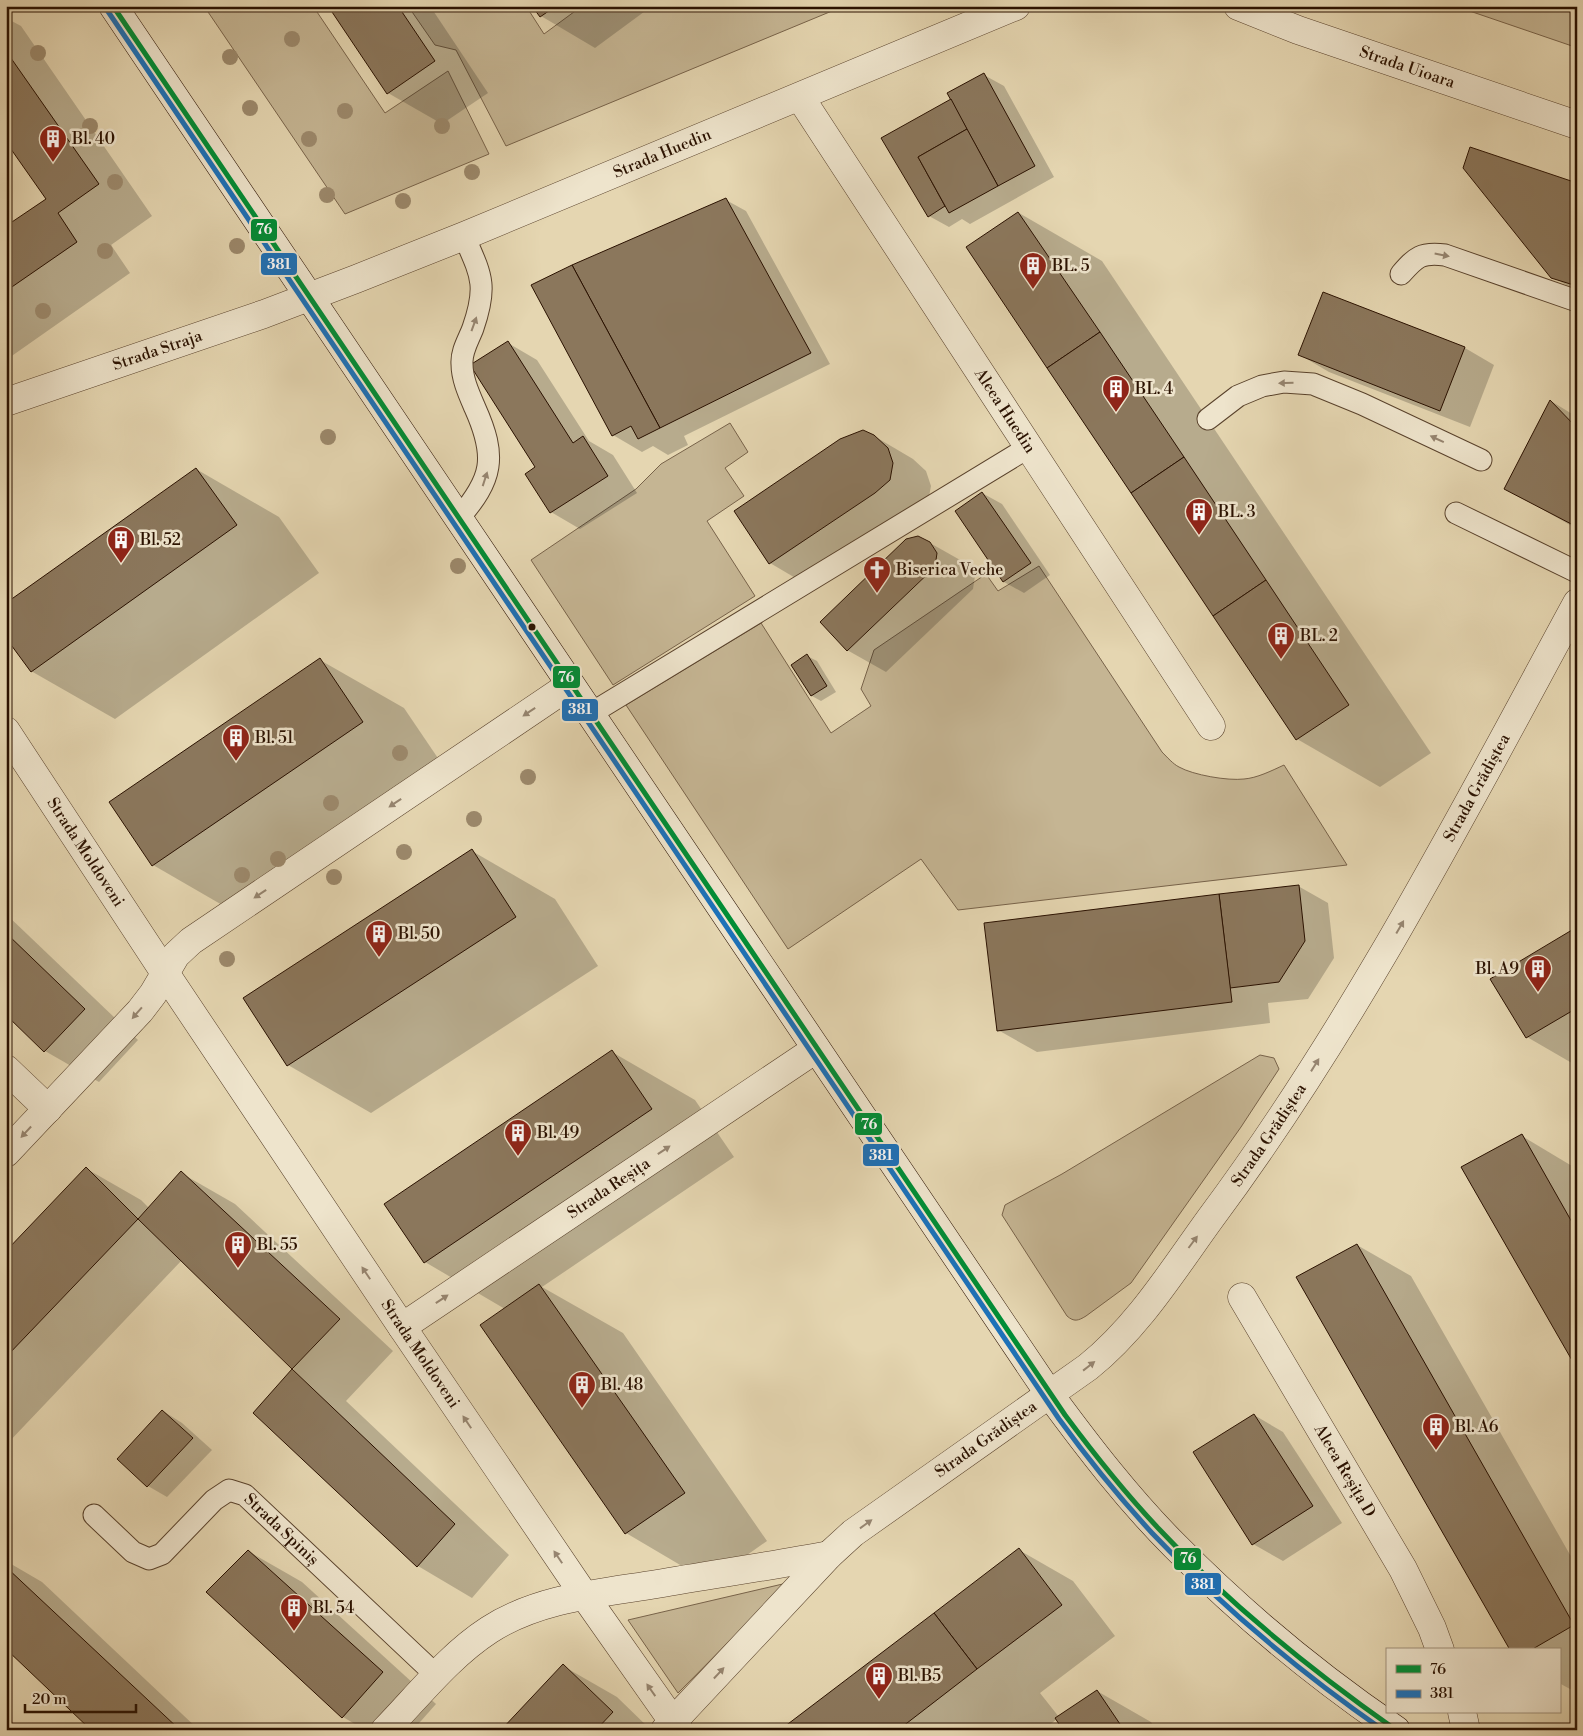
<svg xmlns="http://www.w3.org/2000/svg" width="1583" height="1736" font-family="'Libre Bodoni',serif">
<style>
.green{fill:#c5b593;stroke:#78634a}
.shadow{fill:#0003}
.building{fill:#8b775c;stroke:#2a1100}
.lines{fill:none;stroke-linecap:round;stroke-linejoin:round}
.lane-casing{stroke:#59422c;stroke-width:23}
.street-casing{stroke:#59422c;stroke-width:29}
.secondary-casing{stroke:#2a1100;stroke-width:29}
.lane{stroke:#eee4cc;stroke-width:21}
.street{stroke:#eee4cc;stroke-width:28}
.secondary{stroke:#eee4cc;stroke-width:28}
.bus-1-casing{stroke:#eee4cc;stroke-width:9}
.bus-2-casing{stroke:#eee4cc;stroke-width:9}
.bus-1{stroke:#008d36;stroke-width:5}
.bus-2{stroke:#1d71b8;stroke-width:5}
.tree{fill:#9c896c}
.oneway{fill:#968570}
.bus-dot{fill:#2a1100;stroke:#eee4cc;stroke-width:2}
.labels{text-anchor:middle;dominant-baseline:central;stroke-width:5;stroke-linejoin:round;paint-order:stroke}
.street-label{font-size:16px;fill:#2a1100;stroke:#eee4cc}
.poi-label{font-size:16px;fill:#2a1100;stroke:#eee4cc;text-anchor:start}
.line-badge{stroke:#eee4cc;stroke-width:2}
.badge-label{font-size:14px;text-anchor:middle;font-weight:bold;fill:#fff}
</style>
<rect width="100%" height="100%" fill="#e5d6b1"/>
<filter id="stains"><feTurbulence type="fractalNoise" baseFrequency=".004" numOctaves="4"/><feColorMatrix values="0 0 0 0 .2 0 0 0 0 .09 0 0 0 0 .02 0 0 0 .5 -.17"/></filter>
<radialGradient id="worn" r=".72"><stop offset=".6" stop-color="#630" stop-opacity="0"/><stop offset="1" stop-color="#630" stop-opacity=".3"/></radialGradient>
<g class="green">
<polygon points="204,6 313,6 385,113 448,71 489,154 345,214"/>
<polygon points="408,6 526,6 544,34 582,6 844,6 506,146 456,50 435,45"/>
<polygon points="1455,6 1577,6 1577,42 1575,47"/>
<polygon points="730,423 748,452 725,468 744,496 707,521 755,596 613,685 531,560 636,489 661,464"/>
<path d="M 1039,566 L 1162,752 C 1167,757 1173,764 1179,767 C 1193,775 1228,781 1244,779 C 1257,778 1271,771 1284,765 L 1347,865 L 958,910 L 921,859 L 788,949 L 626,705 L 761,623 L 831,733 L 871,706 L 861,689 L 874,650 L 986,574 L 998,591 Z"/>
<path d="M 1260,1055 L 1274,1058 L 1279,1069 L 1241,1127 L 1131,1283 L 1086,1316 C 1078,1321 1074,1322 1067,1316 L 1002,1215 L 1005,1205 L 1062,1174 Z"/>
<polygon points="787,1583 678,1693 628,1620"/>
</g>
<g class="shadow">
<polygon points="330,6 430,6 488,93 442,124 388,93"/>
<polygon points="534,6 652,6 595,48 541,16"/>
<polygon points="6,18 21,26 152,216 111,245 130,273 6,360 6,228 48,199 6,139"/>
<polygon points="984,75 1004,86 1054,177 970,224 962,219 949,227 929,216 883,138 952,100"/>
<polygon points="1577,184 1577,291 1552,277"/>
<polygon points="726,200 746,211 830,364 684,436 688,445 668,455 653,446 642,452 613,435"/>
<polygon points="1019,213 1102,261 1431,753 1380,787 1297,739"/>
<polygon points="1324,293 1465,348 1494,365 1470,427 1329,372 1300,355"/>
<polygon points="508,343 537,360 589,441 613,455 637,493 580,529 551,512 537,468"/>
<polygon points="1551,401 1577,417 1577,529 1505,488"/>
<polygon points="874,436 913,459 926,471 931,486 928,502 809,586 770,563 735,512"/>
<polygon points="196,469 279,517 319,573 115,719 31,671"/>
<polygon points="982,493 1002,504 1050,575 1024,593 1004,582 957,511"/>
<polygon points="930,543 969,565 975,576 973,589 886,672 847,650"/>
<polygon points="807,656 817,661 836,692 821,701 812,696"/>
<polygon points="320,660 404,708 446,770 236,913 153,865"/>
<polygon points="472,851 555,899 598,966 371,1113 288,1065"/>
<polygon points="1298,886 1328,903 1334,958 1308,999 1268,1003 1270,1023 1037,1052 998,1030"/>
<polygon points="6,914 138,1040 99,1082 45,1051 6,1013"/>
<polygon points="1577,928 1577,1066 1527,1037"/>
<polygon points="612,1052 695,1100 734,1157 542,1287 623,1333 767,1541 709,1582 626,1533 481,1325 505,1309 425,1262"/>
<polygon points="1522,1136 1577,1169 1577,1367"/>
<polygon points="87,1169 141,1200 149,1208 181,1173 235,1204 393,1351 346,1401 509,1555 472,1598 418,1566 255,1413 294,1369 182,1260 6,1445 6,1253"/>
<polygon points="1357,1245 1411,1276 1577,1567 1577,1685 1570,1689 1559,1683 1559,1650 1512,1650"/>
<polygon points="163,1411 182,1423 212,1450 167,1497 148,1486"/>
<polygon points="1254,1415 1283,1432 1342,1523 1283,1561 1253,1544 1195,1452"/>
<polygon points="1019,1550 1073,1581 1115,1636 1040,1693 1059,1717 1097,1691 1151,1722 1156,1730 1065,1730 1057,1719 1043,1730 782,1730"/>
<polygon points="248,1551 302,1582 436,1704 413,1730 365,1730 343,1717"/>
<polygon points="6,1561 42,1582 199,1730 93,1730 6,1647"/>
<polygon points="563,1666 617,1697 651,1730 502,1730"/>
</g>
<g class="building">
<polygon points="328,6 398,6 435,61 387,94"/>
<polygon points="532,6 556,6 540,17"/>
<polygon points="6,51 99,184 58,213 77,242 6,291 6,226 46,199 6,142"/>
<polygon points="984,73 1035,166 998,186 947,93"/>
<polygon points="951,99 967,129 918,157 945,206 928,217 881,138"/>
<polygon points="967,129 998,186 949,213 918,157"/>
<polygon points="1470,147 1577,183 1577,286 1551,278 1463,168"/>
<polygon points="726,198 811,353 660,428 572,265"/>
<polygon points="1018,212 1100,332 1047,368 966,247"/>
<polygon points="572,265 660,428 638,439 631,426 612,436 531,285"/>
<polygon points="1323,292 1465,347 1440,411 1298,355"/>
<polygon points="1100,332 1184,457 1131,493 1047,368"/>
<polygon points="508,341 573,443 583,436 608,476 550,513 525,474 535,467 470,365"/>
<polygon points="1550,400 1577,428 1577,527 1504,489"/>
<polygon points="863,430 874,435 888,448 893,463 890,480 875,493 769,564 734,511 840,439"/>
<polygon points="1184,457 1266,580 1213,616 1131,493"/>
<polygon points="196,468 237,525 31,672 6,638 6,603"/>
<polygon points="982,492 1031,563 1003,582 955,511"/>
<polygon points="918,536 930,542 937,553 935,567 847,651 820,622 906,539"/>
<polygon points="1266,580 1349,705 1296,740 1213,616"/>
<polygon points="807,654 827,686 811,696 791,665"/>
<polygon points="320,658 363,722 152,866 109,802"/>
<polygon points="472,849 516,917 287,1066 243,998"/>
<polygon points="1299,885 1305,941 1279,982 1230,988 1219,894"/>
<polygon points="1219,894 1232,1002 997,1031 984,923"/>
<polygon points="1577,927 1577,1008 1526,1038 1490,979"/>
<polygon points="6,933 85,1009 44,1052 6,1015"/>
<polygon points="612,1050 652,1109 424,1263 384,1204"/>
<polygon points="1522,1134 1577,1231 1577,1369 1461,1167"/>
<polygon points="86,1167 138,1219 6,1357 6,1251"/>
<polygon points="181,1171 340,1319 292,1369 138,1219"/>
<polygon points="1357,1244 1574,1625 1531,1650 1510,1650 1296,1277"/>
<polygon points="539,1284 685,1493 625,1534 480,1325"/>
<polygon points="292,1369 455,1524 417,1567 253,1413"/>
<polygon points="162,1410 193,1438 147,1487 117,1459"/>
<polygon points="1254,1414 1313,1506 1252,1545 1193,1452"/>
<polygon points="1019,1548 1062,1605 977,1669 934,1613"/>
<polygon points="248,1550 383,1672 342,1718 206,1592"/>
<polygon points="6,1567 180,1730 91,1730 6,1649"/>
<polygon points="934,1613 977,1669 898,1730 780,1730"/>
<polygon points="563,1664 613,1712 596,1730 501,1730"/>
<polygon points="1097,1690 1124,1730 1063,1730 1055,1718"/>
</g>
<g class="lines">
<defs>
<g id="lane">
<path d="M 1401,274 C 1416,257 1421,252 1445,255 L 1577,301"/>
<polyline points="1208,419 1238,396 1262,386 1284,382 1313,384 1362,404 1481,460"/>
<polyline points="1456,513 1577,572"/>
<path d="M 458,519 C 493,479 497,457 475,408 C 469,394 462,379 462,364 C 461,351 469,339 473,328 C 488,285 481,275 464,236"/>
<polyline points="590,714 1029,447"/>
<path id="s1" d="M 94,1515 L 133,1552 L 149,1559 L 162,1554 L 214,1500 L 229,1490 L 245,1495 L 437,1676"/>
</g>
<g id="street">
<path id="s2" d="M 1238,6 L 1298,30 L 1577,125"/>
<path id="s3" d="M 800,97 L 1211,726"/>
<path id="s4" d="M 6,402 L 264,314 L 356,279 L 464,236 L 1016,6"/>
<path id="s5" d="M 6,731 L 165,973 L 402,1327 L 584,1595 L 679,1730"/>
<polyline points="6,1069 48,1109"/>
<polyline points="6,1153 140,1011 153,994 176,955 191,941 570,685"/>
<path id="s6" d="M 1242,1297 L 1403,1569 L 1432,1628 L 1440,1650"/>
<path id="s7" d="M 402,1327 L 816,1049"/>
<polyline points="1462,1712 1466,1730"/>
<path d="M 385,1730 C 418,1696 449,1656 489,1630 C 538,1598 601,1593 657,1584 C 714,1574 772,1566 829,1555"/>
<path id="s8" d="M 665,1730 L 829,1555 L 853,1533 L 1088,1367 C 1138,1327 1173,1270 1210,1219 C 1353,1027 1463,813 1577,603"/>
</g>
<path id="secondary" d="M 113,6 L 1050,1395 C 1089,1448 1129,1500 1175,1546 C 1242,1614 1317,1676 1396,1730"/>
</defs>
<use href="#lane" class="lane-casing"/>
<use href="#street" class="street-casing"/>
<use href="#secondary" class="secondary-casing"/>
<use href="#lane" class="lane"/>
<use href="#street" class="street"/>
<use href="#secondary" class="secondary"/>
<defs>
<path id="bus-1" d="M 113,6 L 1065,1415 C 1094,1454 1125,1493 1159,1529 C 1230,1605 1311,1670 1396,1730"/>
<path id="bus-2" d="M 107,10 L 1059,1419 C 1088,1459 1119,1497 1152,1533 C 1222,1607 1300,1672 1383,1730"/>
</defs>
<use href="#bus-1" class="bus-1-casing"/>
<use href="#bus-2" class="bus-2-casing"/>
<use href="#bus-1" class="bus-1"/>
<use href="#bus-2" class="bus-2"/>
</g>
<g class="tree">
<circle cx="292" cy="39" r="8"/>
<circle cx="38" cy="53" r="8"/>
<circle cx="230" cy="57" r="8"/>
<circle cx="250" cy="108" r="8"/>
<circle cx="345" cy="111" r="8"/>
<circle cx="90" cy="126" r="8"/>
<circle cx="442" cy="126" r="8"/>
<circle cx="309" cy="139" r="8"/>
<circle cx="472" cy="172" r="8"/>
<circle cx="115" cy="182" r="8"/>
<circle cx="327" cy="195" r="8"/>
<circle cx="403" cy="201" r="8"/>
<circle cx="237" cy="246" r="8"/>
<circle cx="105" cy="251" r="8"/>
<circle cx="43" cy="311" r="8"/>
<circle cx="328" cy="437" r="8"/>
<circle cx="458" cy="566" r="8"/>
<circle cx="400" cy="753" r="8"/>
<circle cx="528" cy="777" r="8"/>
<circle cx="331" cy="803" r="8"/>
<circle cx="474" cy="819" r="8"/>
<circle cx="404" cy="852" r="8"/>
<circle cx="278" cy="859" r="8"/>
<circle cx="242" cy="875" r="8"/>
<circle cx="334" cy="877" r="8"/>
<circle cx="227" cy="959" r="8"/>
</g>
<defs><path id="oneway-solid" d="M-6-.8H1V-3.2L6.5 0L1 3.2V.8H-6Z" transform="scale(1.25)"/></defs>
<g class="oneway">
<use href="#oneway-solid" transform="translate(1442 255) rotate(11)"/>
<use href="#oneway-solid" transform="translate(474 324) rotate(-70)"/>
<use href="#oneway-solid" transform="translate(1286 383) rotate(179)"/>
<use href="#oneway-solid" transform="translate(1437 439) rotate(-155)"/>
<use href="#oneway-solid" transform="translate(485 479) rotate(-72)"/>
<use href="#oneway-solid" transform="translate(529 712) rotate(146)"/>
<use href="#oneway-solid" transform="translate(395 803) rotate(146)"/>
<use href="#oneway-solid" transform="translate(260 894) rotate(146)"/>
<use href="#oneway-solid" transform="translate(1400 927) rotate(-60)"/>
<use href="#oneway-solid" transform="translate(137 1013) rotate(131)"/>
<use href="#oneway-solid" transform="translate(1315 1065) rotate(-58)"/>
<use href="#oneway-solid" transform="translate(26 1132) rotate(133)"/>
<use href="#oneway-solid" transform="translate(664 1150) rotate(-34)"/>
<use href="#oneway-solid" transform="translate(1193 1242) rotate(-53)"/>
<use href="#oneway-solid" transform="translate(366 1273) rotate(-124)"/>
<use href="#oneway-solid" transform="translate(442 1299) rotate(-34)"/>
<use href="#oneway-solid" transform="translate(1089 1366) rotate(-38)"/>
<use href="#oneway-solid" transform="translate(467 1422) rotate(-124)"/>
<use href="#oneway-solid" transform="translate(866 1524) rotate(-36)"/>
<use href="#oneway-solid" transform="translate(558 1557) rotate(-124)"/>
<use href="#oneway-solid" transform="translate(719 1673) rotate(-47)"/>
<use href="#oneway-solid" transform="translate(651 1690) rotate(-125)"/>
</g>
<defs>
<symbol id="building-pin" viewBox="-11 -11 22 30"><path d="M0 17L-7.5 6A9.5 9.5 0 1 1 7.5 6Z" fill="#8f2418" stroke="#eee4cc"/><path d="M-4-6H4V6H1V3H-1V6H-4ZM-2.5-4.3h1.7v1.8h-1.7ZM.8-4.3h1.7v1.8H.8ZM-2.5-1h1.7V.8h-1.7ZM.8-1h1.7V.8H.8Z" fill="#fff"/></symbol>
<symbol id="church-pin" viewBox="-11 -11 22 30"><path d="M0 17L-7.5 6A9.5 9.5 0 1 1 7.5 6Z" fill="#8f2418" stroke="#eee4cc"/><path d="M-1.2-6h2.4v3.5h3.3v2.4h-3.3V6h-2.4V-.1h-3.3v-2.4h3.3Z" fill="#fff"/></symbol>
</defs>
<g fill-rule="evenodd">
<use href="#building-pin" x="37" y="123" width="32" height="43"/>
<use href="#building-pin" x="1017" y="250" width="32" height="43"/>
<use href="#building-pin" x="1100" y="373" width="32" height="43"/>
<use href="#building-pin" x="1183" y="496" width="32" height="43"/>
<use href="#building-pin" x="105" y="524" width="32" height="43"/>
<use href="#church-pin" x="861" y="554" width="32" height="43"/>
<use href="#building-pin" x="1265" y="620" width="32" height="43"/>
<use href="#building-pin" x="220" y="722" width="32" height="43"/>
<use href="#building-pin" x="363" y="918" width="32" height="43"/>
<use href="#building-pin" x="1522" y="953" width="32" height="43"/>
<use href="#building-pin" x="502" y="1117" width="32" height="43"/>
<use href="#building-pin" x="222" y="1229" width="32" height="43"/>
<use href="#building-pin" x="566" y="1369" width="32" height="43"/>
<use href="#building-pin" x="1420" y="1411" width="32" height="43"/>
<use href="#building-pin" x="278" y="1592" width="32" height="43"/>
<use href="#building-pin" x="863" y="1660" width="32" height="43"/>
</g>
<circle class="bus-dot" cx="532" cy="627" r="4.5"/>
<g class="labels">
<g class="street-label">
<text stroke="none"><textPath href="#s2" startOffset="180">Strada Uioara</textPath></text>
<text stroke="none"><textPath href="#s4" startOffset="702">Strada Huedin</textPath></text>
<text stroke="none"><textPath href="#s4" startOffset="160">Strada Straja</textPath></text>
<text stroke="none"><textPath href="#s3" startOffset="375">Aleea Huedin</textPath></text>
<text stroke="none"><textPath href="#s8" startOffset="1260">Strada Grădiștea</textPath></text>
<text stroke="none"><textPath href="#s5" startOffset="145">Strada Moldoveni</textPath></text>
<text stroke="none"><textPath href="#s8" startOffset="855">Strada Grădiștea</textPath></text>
<text stroke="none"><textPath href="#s7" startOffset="249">Strada Reșița</textPath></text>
<text stroke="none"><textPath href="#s5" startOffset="748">Strada Moldoveni</textPath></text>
<text stroke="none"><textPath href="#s8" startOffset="435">Strada Grădiștea</textPath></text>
<text stroke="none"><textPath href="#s6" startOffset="202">Aleea Reșița D</textPath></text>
<text stroke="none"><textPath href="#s1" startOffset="245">Strada Spiniș</textPath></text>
</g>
<g class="poi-label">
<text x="72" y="139">Bl. 40</text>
<text x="1052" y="266">BL. 5</text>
<text x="1135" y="389">BL. 4</text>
<text x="1218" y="512">BL. 3</text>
<text x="140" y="540">Bl. 52</text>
<text x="896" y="570">Biserica Veche</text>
<text x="1300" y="636">BL. 2</text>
<text x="255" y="738">Bl. 51</text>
<text x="398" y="934">Bl. 50</text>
<text x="1519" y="969" text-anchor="end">Bl. A9</text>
<text x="537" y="1133">Bl. 49</text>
<text x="257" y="1245">Bl. 55</text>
<text x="601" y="1385">Bl. 48</text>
<text x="1455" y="1427">Bl. A6</text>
<text x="313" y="1608">Bl. 54</text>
<text x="898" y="1676">Bl. B5</text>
</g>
</g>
<g class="line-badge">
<rect x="250" y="218" width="28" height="24" rx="5" fill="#008d36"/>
<rect x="260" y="252" width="38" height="24" rx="5" fill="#1d71b8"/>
<rect x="552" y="665" width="29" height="24" rx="5" fill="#008d36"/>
<rect x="561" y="698" width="38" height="24" rx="5" fill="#1d71b8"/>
<rect x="854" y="1112" width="29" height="24" rx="5" fill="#008d36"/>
<rect x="862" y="1143" width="38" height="24" rx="5" fill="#1d71b8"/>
<rect x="1173" y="1547" width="29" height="24" rx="5" fill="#008d36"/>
<rect x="1184" y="1572" width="38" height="24" rx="5" fill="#1d71b8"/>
</g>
<g class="badge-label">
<text x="264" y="234">76</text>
<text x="279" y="269">381</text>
<text x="566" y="682">76</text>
<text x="580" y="714">381</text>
<text x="869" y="1129">76</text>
<text x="881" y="1160">381</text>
<text x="1188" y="1563">76</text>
<text x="1203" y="1589">381</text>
</g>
<rect width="1583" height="1736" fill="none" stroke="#e5d6b1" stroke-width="25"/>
<rect x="8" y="8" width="1568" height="1721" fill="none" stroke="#2a1100" stroke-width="2.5"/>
<rect x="12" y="12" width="1558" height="1711" fill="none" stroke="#2a1100"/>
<rect x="1386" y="1648" width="175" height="65" fill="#eee4cc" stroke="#a0907a"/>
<rect x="1396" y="1665" width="25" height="8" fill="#008d36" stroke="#a0907a"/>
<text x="1430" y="1674" font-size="15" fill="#2a1100">76</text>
<rect x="1396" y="1690" width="25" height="8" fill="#1d71b8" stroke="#a0907a"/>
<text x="1430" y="1698" font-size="15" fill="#2a1100">381</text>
<path d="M25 1704v8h111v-8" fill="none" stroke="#2a1100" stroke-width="2.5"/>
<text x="32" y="1704" font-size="15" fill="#2a1100" stroke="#eee4cc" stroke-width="4" paint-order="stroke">20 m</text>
<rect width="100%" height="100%" filter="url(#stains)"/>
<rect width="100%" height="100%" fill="url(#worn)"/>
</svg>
